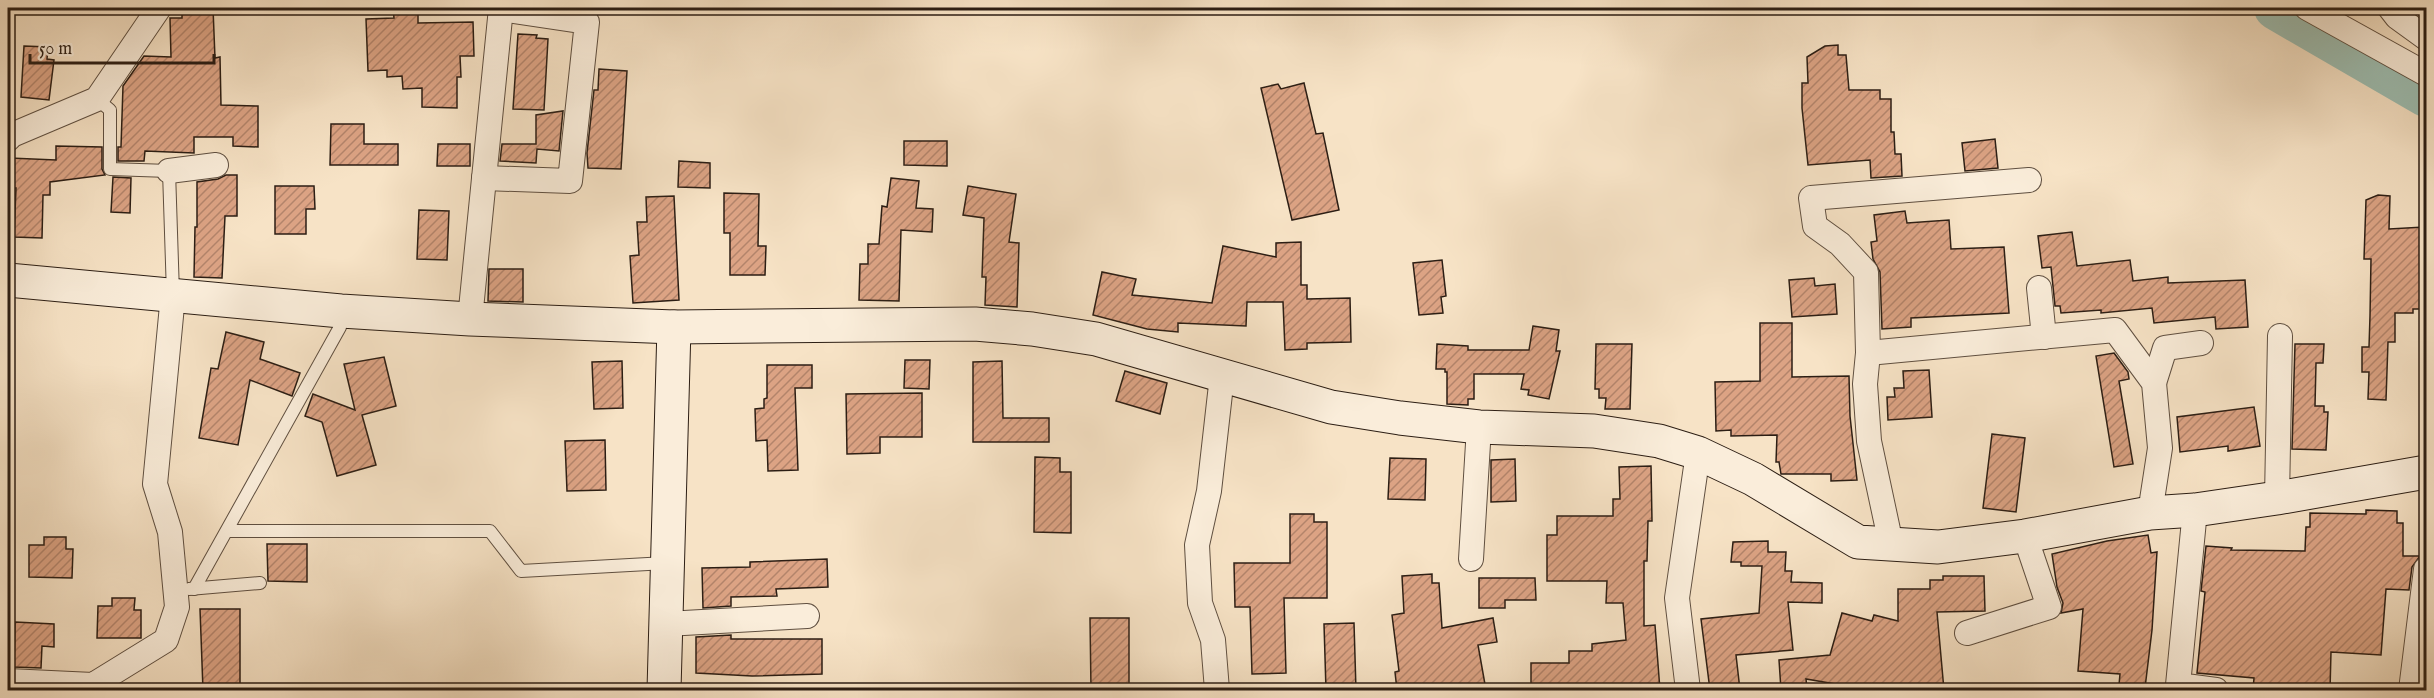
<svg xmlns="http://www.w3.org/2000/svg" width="2434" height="698" font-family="'IM FELL English',serif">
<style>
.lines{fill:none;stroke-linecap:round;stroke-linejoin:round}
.river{stroke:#9dbeb2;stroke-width:44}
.building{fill:url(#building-hatch);stroke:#2c1e14;stroke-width:1.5}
.lane-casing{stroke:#5f4f40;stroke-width:14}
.street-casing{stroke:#5f4f40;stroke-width:26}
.secondary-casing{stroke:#2c1e14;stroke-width:35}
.lane{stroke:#faedda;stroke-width:12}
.street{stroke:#faedda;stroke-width:24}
.secondary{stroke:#faedda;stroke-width:33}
</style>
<defs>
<pattern id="building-hatch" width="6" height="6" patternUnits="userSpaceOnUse" patternTransform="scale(1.5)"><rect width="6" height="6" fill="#dca384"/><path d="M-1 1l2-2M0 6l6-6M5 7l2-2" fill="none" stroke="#b3846b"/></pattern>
</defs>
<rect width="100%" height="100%" fill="#f7e3c6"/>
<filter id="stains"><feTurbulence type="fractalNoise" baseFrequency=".00333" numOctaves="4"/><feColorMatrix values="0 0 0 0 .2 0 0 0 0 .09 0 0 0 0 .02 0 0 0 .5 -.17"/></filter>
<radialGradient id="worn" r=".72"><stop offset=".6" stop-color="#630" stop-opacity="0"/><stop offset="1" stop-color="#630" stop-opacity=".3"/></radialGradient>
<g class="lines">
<polyline class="river" points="2276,8 2426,95"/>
</g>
<g class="building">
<polygon points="182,8 213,8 215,58 220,57 221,105 258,106 258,147 233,146 233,137 194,137 194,153 145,151 144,161 118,161 118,147 121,147 123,86 144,56 171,57 170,18 182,18"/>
<polygon points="393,8 418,8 418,23 473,22 474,56 460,56 461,77 457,77 457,108 422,107 422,88 403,89 402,76 387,77 387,70 368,71 366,19 394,18"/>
<polygon points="518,34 537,35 536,38 548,39 544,110 513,109"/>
<polygon points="1838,45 1838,55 1846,55 1849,90 1880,90 1880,99 1891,99 1891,132 1894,132 1895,154 1901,154 1902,176 1871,178 1870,160 1808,165 1802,108 1802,83 1808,83 1807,57 1825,46"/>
<polygon points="24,46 48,47 47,59 54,60 49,100 21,97"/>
<polygon points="599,69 627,71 621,169 588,168 587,153 594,90 598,90"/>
<polygon points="1304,83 1316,134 1323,133 1339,210 1292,220 1261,88 1278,84 1281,89"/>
<polygon points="563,111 559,151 537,149 536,163 500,161 502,144 536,144 536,115"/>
<polygon points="331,124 364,124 364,144 398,144 398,165 330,165"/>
<polygon points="1995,139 1998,168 1965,171 1962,143"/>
<polygon points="904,141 947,141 947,166 904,165"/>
<polygon points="438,144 470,144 470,166 437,166"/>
<polygon points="56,146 102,147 102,169 105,175 50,182 50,195 43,195 42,238 14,237 16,188 9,188 10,158 56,160"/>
<polygon points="679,161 710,163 710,188 678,187"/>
<polygon points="226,175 237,175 237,216 225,216 222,278 194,277 195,227 197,227 197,182 218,179"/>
<polygon points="113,177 131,178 130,213 111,212"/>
<polygon points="891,178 919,181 916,208 933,209 932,232 901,230 899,301 859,300 860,264 868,264 868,244 879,244 882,206 887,207"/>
<polygon points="275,186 314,186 315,209 306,209 306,234 275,234"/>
<polygon points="968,186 1016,194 1009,242 1019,243 1017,307 985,305 986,277 982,277 984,218 963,215"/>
<polygon points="724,193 759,194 758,246 766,246 765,275 730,275 730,233 724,233"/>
<polygon points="2378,195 2390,196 2389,229 2424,227 2427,250 2427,309 2413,309 2413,313 2395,313 2395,342 2388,342 2386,400 2368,399 2369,372 2362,372 2362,347 2369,347 2370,316 2371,259 2364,259 2366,200"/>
<polygon points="674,196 679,300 633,303 630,256 639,255 637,222 647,222 646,197"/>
<polygon points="419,210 449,211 447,260 417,259"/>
<polygon points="1905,211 1907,223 1949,220 1951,249 2004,247 2009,313 1911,318 1911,327 1882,329 1880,272 1873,259 1871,242 1877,241 1874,215"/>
<polygon points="2072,232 2077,266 2130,260 2133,281 2168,277 2168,283 2245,280 2248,327 2216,329 2215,317 2154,323 2152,308 2101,313 2101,310 2061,313 2060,306 2055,306 2051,267 2042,268 2038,236"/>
<polygon points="1301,242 1301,285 1307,285 1307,299 1350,298 1351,342 1307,343 1307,349 1285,350 1283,302 1247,302 1246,326 1178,323 1178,332 1147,329 1093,315 1102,272 1136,279 1132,295 1212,303 1223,246 1276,257 1276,243"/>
<polygon points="1442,260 1446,296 1441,297 1443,313 1419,315 1413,263"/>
<polygon points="489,269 523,269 523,302 488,301"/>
<polygon points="1814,278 1815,286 1835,284 1837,314 1792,317 1789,280"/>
<polygon points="1760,323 1792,323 1792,377 1849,376 1850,416 1857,480 1831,481 1831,474 1781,474 1779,462 1776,462 1777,435 1731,436 1731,430 1716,431 1715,382 1760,381"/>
<polygon points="1533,326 1559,330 1556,351 1560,351 1549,399 1528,395 1529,390 1521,389 1524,374 1474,374 1474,399 1468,399 1468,405 1447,404 1447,372 1445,372 1445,369 1436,369 1437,344 1468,346 1468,350 1529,350"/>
<polygon points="226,332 264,342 260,359 300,373 292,396 250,380 238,445 199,438 211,368 218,369"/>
<polygon points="1596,344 1632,344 1630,409 1605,409 1606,398 1599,398 1599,389 1595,389"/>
<polygon points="2295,344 2324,344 2323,363 2316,363 2315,406 2324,406 2324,412 2328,412 2326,450 2292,449"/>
<polygon points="2114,353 2128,372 2129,379 2119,381 2133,464 2114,467 2096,356"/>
<polygon points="384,357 396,406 362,415 376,465 337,476 322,422 305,416 313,394 355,410 344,364"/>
<polygon points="905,360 930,360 929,389 904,388"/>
<polygon points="622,361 623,408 594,409 592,362"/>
<polygon points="1002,361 1003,418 1049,418 1049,442 973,442 973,362"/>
<polygon points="767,365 812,365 812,388 795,388 798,470 768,471 767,440 756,441 755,409 764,408 764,399 767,398"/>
<polygon points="1929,370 1932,417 1888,420 1887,397 1895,397 1894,388 1904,388 1903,371"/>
<polygon points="1125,371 1167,383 1160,414 1116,401"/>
<polygon points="922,393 922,437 880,437 880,453 847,454 846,394"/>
<polygon points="2254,407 2260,446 2228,451 2228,446 2180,452 2177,417"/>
<polygon points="1992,434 2025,438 2016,512 1983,508"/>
<polygon points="605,440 606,490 567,491 565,441"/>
<polygon points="1035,457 1060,458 1060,472 1071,472 1071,533 1034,532"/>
<polygon points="1390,458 1426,459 1425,500 1388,499"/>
<polygon points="1515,459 1516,501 1491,502 1491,460"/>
<polygon points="1651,466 1652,521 1648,521 1647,561 1644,561 1644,626 1655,625 1660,690 1630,690 1629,685 1564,688 1564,690 1531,690 1531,663 1569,663 1569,651 1592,651 1592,644 1626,640 1623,603 1606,603 1607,581 1547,581 1547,535 1557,535 1557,516 1613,516 1613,499 1620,499 1619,467"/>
<polygon points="2366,510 2397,511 2397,523 2403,523 2403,556 2420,556 2412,567 2409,590 2386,589 2381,655 2331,652 2330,690 2253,690 2254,678 2197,673 2205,592 2201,591 2206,546 2232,548 2231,550 2305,551 2306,527 2310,527 2310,513 2366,514"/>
<polygon points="1290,514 1314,514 1314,522 1327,522 1327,598 1284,598 1286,673 1252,674 1250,607 1235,607 1234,563 1290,563"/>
<polygon points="2148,535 2151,553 2157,552 2152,630 2145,688 2119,685 2120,674 2078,671 2083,609 2061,613 2063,603 2057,587 2052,554 2107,541"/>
<polygon points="44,537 66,537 66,549 73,549 72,578 29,577 29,545 44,545"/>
<polygon points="1768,541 1768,552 1786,552 1785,571 1792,571 1791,582 1822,583 1822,603 1788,602 1793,650 1736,655 1740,690 1710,690 1701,619 1759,613 1762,566 1741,566 1741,562 1731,562 1733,542"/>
<polygon points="267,544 307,544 307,582 268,581"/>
<polygon points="827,559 828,587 776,589 777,596 731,597 731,606 703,608 702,568 750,567 750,562"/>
<polygon points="1432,574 1432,583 1439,583 1442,628 1493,618 1497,642 1478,645 1486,690 1397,690 1395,672 1399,671 1392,615 1404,613 1402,576"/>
<polygon points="1943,576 1984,576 1985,611 1937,612 1944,690 1870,690 1806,679 1807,690 1781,690 1779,660 1830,655 1842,613 1872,621 1874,615 1898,621 1898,589 1930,589 1930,580 1943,580"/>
<polygon points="1479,578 1535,578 1536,600 1505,600 1505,608 1479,608"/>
<polygon points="112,598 135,598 134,610 141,610 141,638 97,638 98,606 112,606"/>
<polygon points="200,609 240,609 240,690 203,690"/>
<polygon points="1090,618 1129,618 1129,690 1091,690"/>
<polygon points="15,622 54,624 54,647 42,646 41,668 14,667"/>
<polygon points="1354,623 1356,690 1326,690 1324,624"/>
<polygon points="731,635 731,639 822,639 822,674 752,676 696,673 696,637"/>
</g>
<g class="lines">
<defs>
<g id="lane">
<polyline points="97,99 110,110 110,169 169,171 173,294"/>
<polyline points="227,531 490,531 521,571 666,563"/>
<polyline points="189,589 260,583"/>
<polyline points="194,589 340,327 341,313"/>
</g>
<g id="street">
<polyline points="2307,8 2426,74"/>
<polyline points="2390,8 2397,17 2426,38"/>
<polyline points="8,139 12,135 97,99 159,8"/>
<polyline points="169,171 216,165"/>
<polyline points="484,178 570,181 587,22 501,9"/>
<polyline points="2039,288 2044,337"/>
<polyline points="470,319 501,8"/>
<polyline points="1868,353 2115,330 2154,383 2160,448 2150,513"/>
<polyline points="2154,383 2165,348 2201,343"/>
<polyline points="2277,498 2280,336"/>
<polyline points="2195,510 2178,685 2216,690"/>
<polyline points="1891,544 1869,441 1865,384 1868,353 1866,272 1840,244 1815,226 1811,198 2029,180"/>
<polyline points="1471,559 1479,427"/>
<polyline points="666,624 807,616"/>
<polyline points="1967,633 2049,607 2025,536"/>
<polyline points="8,681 93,685 166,640 177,607 170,532 155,484 173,295"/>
<polyline points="1217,690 1213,640 1200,603 1197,545 1209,491 1222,376"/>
<polyline points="1688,690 1677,598 1698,453"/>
<polyline points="2411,690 2426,569"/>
</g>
<g id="secondary">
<polyline points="8,280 341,311 470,319 674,327 975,324 1032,329 1096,339 1331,407 1400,418 1479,427 1594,431 1659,441 1698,453 1753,479 1858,542 1938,547 2025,536 2150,513 2195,510 2277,498 2426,472"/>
<polyline points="664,690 674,327"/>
</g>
</defs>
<use href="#lane" class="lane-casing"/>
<use href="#street" class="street-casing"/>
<use href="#secondary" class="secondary-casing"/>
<use href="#lane" class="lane"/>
<use href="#street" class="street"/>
<use href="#secondary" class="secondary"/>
</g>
<rect width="2434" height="698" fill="none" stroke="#f7e3c6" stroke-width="30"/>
<rect x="9" y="9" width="2416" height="680" fill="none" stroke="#2c1e14" stroke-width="3"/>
<rect x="15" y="15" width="2404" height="668" fill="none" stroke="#2c1e14" stroke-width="1.5"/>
<path d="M30 54v9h184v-9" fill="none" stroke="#2c1e14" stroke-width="3"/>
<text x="39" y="54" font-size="18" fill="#2c1e14" stroke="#faedda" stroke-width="4.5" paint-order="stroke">50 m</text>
<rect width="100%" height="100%" filter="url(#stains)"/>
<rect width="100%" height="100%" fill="url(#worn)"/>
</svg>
